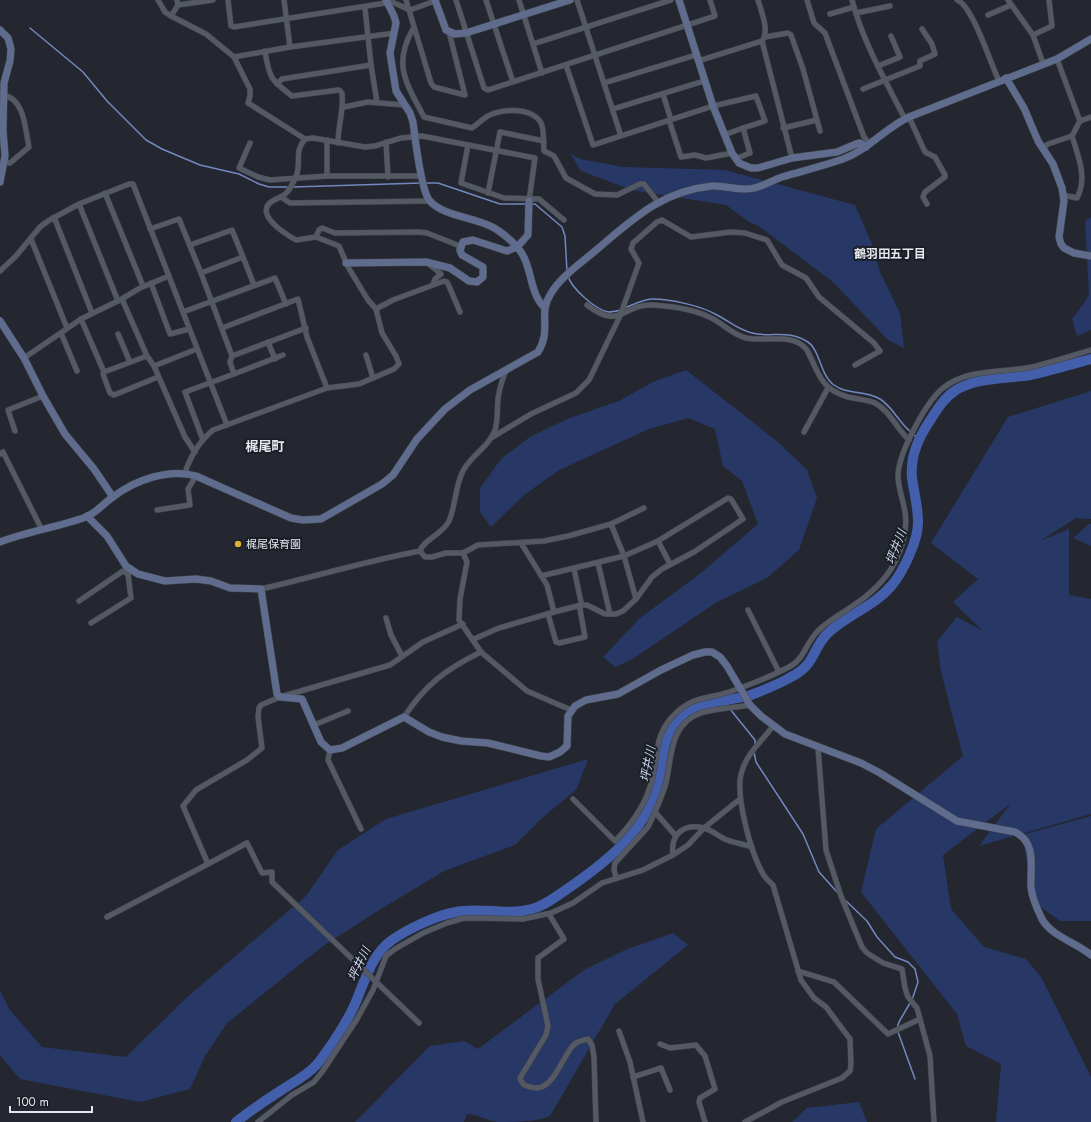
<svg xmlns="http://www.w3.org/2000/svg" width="1091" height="1122" font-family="Jost,'Noto Sans JP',sans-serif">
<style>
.green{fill:#273867}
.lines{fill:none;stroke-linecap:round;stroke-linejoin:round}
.stream{stroke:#7388c0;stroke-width:1.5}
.river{stroke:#435fac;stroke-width:10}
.street-casing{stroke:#41444b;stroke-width:6}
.secondary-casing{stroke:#41444b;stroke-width:8}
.street{stroke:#545963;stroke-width:5}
.secondary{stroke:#5f6c8e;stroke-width:7}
.poi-dot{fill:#dfb034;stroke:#1a1e26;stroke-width:1.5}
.labels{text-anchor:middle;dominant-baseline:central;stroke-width:4;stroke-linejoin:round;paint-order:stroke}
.poi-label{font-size:11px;fill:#e4e7ed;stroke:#1a1e26;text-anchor:start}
.neighbourhood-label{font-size:12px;font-weight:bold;fill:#e4e7ed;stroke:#1a1e26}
.water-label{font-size:12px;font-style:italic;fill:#ced7ed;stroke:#1a1e26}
.quarter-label{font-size:13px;font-weight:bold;fill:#e4e7ed;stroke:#1a1e26}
</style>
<rect width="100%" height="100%" fill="#242730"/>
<g class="green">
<polygon points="570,153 580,159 623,167 725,170 855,205 872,244 880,272 900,313 904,348 888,340 833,282 760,227 748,221 726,205 632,190 581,171"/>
<polygon points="1091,217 1091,330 1077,336 1072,319 1085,302 1089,294 1085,221"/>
<polygon points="686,370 778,442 807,470 817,498 799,550 767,578 717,602 631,660 615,667 603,657 640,618 701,573 758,524 742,481 723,466 715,429 688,418 649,429 559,470 524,495 491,527 480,512 480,488 501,459 530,437 567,419 619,401 653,382"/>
<polygon points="1091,391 1091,519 1076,518 1040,541 1069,529 1069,595 1091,599 1091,814 979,846 1011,803 943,855 951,909 984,947 1026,959 1041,977 1091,1077 1091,1122 996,1122 1001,1064 966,1046 957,1014 861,892 876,829 963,756 941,672 937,641 957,617 983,631 953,602 978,579 931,543 1008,417"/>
<polygon points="1089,524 1091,524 1091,546 1073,538"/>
<polygon points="588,759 576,790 543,817 515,845 444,871 381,909 323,946 227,1023 205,1056 190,1089 140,1102 20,1079 0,1055 0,990 9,1009 42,1047 126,1057 185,999 306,896 338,850 386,819"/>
<polygon points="1091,816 1091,921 1060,921 1034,902 1022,835"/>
<path d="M 673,933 L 688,945 L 615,1004 L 550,1116 C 536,1122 514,1122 497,1122 C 487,1121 478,1114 467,1114 L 464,1122 L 355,1122 L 430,1046 L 464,1041 L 478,1049 L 584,970 L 625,950 Z"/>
<polygon points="859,1102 867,1122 792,1122 807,1108"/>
</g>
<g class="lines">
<g class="stream">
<polyline points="30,28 83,72 107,101 146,140 162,149 200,165 239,174 259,184 269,187 289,187"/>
<polyline points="424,183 438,183 500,204 527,204"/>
<polyline points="293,187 421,183"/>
<polyline points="531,204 535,204 562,227 565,236 567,272"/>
<path d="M 568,276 C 571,288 596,310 608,312 C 612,312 617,311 621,310"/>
<path d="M 624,308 C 633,305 643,299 653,299 C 670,299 702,306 717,315 C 729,321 738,330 752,333 C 772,338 788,329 808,342 C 820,350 820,375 834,385 C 847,395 866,390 880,399 C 893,407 899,423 911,432"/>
<polyline points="914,435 919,439"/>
<polyline points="725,701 728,706"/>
<polyline points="730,709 755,740 755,744"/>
<polyline points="754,752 756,762 803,834 819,872 837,892"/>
<polyline points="844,899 867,921 877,937 895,957 908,962 915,969 918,982 912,1000"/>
<polyline points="897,1028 899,1022 910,1003"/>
<polyline points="898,1032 915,1079"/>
</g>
<path class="river" d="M 236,1122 C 249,1112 263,1102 277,1093 C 293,1082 311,1074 322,1058 C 333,1043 347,1022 355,1004 C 365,981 371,955 392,940 C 408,929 437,915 456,912 C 481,907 507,916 532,909 C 539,907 548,902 554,898 C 596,870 646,835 658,784 C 663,763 661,742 675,723 C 692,701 726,702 751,695 C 764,690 779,684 791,677 C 816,664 811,651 827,634 C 846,615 874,607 892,585 C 903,572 919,539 918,521 C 918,507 914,492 912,478 C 910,455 919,437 931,419 C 938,408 945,397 956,390 C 978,377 1005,379 1030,375 C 1050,371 1071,364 1091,359"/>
<defs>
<g id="street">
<polyline points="158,0 165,12 171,16 206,34 234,57 250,89 250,96 248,103 305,139"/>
<polyline points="228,0 231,26 234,27 392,2 410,10 435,1"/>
<polyline points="284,0 290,47"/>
<polyline points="406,0 431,83 434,87 465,95 449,32"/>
<polyline points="456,0 484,88 488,90 715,16 710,0"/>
<polyline points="486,0 513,82"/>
<polyline points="519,0 542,73"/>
<polyline points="577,0 621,136"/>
<polyline points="807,0 814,23 825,33 864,137 870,144"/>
<path d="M 852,0 C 863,42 885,80 905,119"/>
<path d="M 957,0 C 972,4 991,65 999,81"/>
<polyline points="1008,0 1033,35 1043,63"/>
<polyline points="178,5 213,0"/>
<polyline points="365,8 371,65"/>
<polyline points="856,13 890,6"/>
<polyline points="830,14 854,7"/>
<polyline points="988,15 1011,5"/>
<polyline points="171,16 178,5 177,0"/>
<path d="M 413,29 C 392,65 407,84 424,117 L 472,128 C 478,124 483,118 490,115 C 503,109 529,107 540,121 C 545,128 543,143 544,151 L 554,156 L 566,178 L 595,194 L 617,195 L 640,184 L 644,184 L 658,202"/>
<polyline points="1033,35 1052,26 1049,0"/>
<polyline points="765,37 788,33 791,35 803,69 817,120"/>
<polyline points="762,41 792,158"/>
<polyline points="533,44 671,0"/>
<path d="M 265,51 C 269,78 271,80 292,96 L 339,90 L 342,93 C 344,111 338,125 338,143"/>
<polyline points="234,57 290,47 395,33"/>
<polyline points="1057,59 1080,121"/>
<path d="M 698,61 L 762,41 C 770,31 761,11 758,0"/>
<polyline points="566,65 593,145 713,106 756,96 765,121 743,128"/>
<polyline points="878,66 900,57 891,36"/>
<polyline points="604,83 696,55"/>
<polyline points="277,84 282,79 371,65 377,102"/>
<polyline points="863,89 920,66 920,61 935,54 932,44 922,29"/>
<polyline points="663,94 671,120"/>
<path d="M 4,95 C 25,100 25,129 29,147 L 10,163 L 4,162"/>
<polyline points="344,107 368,102 404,105"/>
<polyline points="613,109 704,81"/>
<polyline points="909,117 925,152 935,157 945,175 945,177 925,192 923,197 927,204"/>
<polyline points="669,120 681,157 695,155 706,158 732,153"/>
<polyline points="783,128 817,120 820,131"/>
<polyline points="724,135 743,128 750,153 735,159"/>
<polyline points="1072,136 1080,121 1091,117"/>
<polyline points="386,142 388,177"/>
<polyline points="250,143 239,168 258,177 270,180 327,176 422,176"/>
<polyline points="468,145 461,183 504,198 539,199 564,220"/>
<path d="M 1043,148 L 1048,144 L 1072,136 C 1078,156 1088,178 1077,198 L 1063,195"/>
<polyline points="327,176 327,140"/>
<polyline points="105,193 143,286"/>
<polyline points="488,193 500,132 544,141"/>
<polyline points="281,197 290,203 430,201"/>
<polyline points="79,204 118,301"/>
<polyline points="54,217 92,313"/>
<polyline points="150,229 179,219 201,273 243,257 232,230 190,245"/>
<polyline points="316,237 319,230 322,228 335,233 419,232 427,233 460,246"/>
<polyline points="31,239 67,328"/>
<polyline points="243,257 254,285"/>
<polyline points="429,264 441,274 435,279 433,284"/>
<polyline points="0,271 16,256 40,227 48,221 79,204 129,184 133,184 227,425"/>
<polyline points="201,273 232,356 230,362 234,374 185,392 203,440"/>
<polyline points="151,283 170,334 189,329"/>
<polyline points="122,299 147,356 154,366 185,437 195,452"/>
<path d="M 587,305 C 621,331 622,304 652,305 C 671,306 698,310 715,320 C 725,326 734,335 746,338 C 766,342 793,332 807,350 C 819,373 820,389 848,397 C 857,399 868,400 875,403 C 890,411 897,429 909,440"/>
<polyline points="376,309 393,300 444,281 447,282 449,286 460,312"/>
<polyline points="183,312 275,278 286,304"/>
<polyline points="81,319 104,372"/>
<polyline points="222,328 298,299 307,337 327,388"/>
<polyline points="61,333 77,371"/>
<polyline points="118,334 130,362"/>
<polyline points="268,342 275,359"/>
<polyline points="366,355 373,378"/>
<polyline points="147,356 104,372 103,374 110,393 114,395 158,377"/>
<polyline points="232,356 306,328"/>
<polyline points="24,358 81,319 120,300 140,288 169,276"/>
<polyline points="154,366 197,349"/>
<polyline points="234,374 283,355"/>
<polyline points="15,431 8,410 43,396"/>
<polyline points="804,432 828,388"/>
<polyline points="491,438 531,414 576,393 589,380 620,316 639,263 631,249 633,243 657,222 662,220 691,237 731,232 745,233 767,240 782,265 806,278 819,297 874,343 880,351 855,365"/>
<polyline points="0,454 3,452 41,528"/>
<path d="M 185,473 C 190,457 200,441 213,430 L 327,388 L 359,384 L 394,369 L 399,364 L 396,356 L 382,333 L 376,309 L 368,300 L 348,267 L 339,246 L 316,237 L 296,240 C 287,235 254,215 271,202 C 275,199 280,198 284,195 C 289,192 295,179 297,174 C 301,160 294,152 305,139 L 313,138 L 365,147 L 375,146 L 401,138 L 422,136 L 535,158 L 529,201"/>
<polyline points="157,510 190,505 188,489 196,476"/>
<polyline points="611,524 624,556 636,599"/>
<polyline points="658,541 670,564"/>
<polyline points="420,551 425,557 432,557 446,553 463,553 478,545 544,541 568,536 611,524 644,508"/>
<path d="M 420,551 C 423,540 443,534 449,521 C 456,505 455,486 463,471 C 471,455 489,447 495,430 C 499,418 496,405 499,393 C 500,386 503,378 506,370"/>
<polyline points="463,553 467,562 460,599 459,620 481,652 527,691 571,710"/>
<polyline points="598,563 610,614"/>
<polyline points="541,576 624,556 658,541 728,498 731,499 743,519 694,552 662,569 652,577 636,599 623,611 616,614 605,614 587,605 581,605 554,612"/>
<path d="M 261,589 C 314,577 366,561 420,551"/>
<polyline points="79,601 123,571 128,574"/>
<polyline points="748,610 779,672"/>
<polyline points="548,614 556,642 559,643 585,637 580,609 581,602 574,569"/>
<polyline points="386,618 391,635 402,656"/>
<polyline points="91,623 131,598 128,574 132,571"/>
<polyline points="474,639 499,628 554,612 547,585 521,543"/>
<path d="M 404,717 C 425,685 446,669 481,652"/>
<polyline points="314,725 348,711"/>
<polyline points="818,748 826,850 841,896 862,947 867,953 883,963 902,969 905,988 908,997 917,1008 930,1056 934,1122"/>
<polyline points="330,750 328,760 361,829"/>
<path d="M 573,799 L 615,841 C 631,825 643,809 650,787 C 659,759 652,735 676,713 C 694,696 708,699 729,692 C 749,685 770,677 789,667 C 804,660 806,643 817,632 C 827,621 840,615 851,607 C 868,596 884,582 894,564 C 902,549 908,529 905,512 C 903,499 898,488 898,475 C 899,452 926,402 943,388 C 968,368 1003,373 1032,367 C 1052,362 1071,356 1091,350"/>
<path d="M 676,836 L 655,812 C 659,803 663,793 666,783 C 672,757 669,724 701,713 C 717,708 734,708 750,705"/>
<path d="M 673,855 C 670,834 684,823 704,828 C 712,830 719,837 727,840 C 735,843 744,844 752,847"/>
<polyline points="208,864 247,843 262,873 272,872 272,882 419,1023"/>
<polyline points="616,877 614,870 615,863 648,827 655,812"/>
<path d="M 549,914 L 564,939 L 538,958 L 538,979 L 548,1026 L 546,1035 L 520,1078 C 522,1084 524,1086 531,1087 C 554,1095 563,1051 576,1043 C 579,1041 585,1040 588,1039 L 592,1045 L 594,1057 L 596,1122"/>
<polyline points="107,917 208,864 183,806 196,790 247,760 262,748 258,717 259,708 261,705 280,697 390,665 423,642 463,624"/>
<polyline points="798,971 834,982 888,1034 920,1019"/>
<polyline points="619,1031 630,1062 643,1122"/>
<polyline points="660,1044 670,1048 696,1045 705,1056 715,1089 700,1098 699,1102 705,1122"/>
<polyline points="633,1077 661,1068 670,1090"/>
<polyline points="258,1122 292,1095 314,1082 322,1072 357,1019 373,990 386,956 395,949 423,933 447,923 464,918 523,919 551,913 573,903 602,883 643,870 673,855 688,845 704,828 740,799"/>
<path d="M 745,1122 L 782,1102 L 842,1078 L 850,1071 L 851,1064 L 850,1039 L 826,1007 L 814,998 L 801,980 L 773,885 C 770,882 765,878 763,874 C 751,853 734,793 742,771 C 747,753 763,740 773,726"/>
</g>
<g id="secondary">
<path d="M 386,0 L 394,16 L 396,23 L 390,53 L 396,91 L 410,113 L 413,122 C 415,138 421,189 429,200 C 441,215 471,217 488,225 C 498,229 510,239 517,247 C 533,264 528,291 544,307"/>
<polyline points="435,0 446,30 455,34 466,33 570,0"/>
<polyline points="679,0 713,106 732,153 739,163 751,168 758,168 792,158 837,152 856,144 860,143 866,147"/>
<polyline points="0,30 8,38 11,49 10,61 4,83 3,130 5,156 0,182"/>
<polyline points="1006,78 1024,108 1038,141 1053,164 1062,188 1064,201 1059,237 1061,244 1064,248 1074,253 1091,256"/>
<polyline points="346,263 426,262 450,268 469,281 477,282 483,277 483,267 462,255 460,250 463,242 473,240 507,251 517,247 528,235 529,201"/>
<polyline points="0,321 24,358 43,396 65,434 94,469 113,497"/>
<path d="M 87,516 L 107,536 L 126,566 L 138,574 L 165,581 L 196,579 L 211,581 L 230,588 L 261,589 L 277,694 L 280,697 L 302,699 L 321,742 L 330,750 L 342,748 L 404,717 L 429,732 L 442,737 L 461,741 L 488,743 L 541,756 L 549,757 L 560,752 L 567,746 L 568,716 L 575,706 L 586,700 L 618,694 L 661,670 L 693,655 L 705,652 L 712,652 L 720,657 L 727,666 L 750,705 L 761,716 L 785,734 L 861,763 L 880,773 L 957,821 L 1015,832 C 1037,843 1030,866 1031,887 C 1032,898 1037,909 1042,919 C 1051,936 1077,943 1091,955"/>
<path d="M 0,542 C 28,531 59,527 86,517 C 96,513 104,503 113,497 C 135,480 169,468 196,476 L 291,518 L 303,520 L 321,519 L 382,484 L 393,475 L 417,439 L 445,409 L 470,390 L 538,352 C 552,330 538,314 550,295 C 560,277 580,264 595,251 C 632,220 661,191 712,186 C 726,185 740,192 754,188 C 764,186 773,180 782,177 C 802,171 823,166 843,159 C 868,150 885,128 909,117 L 1057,59 L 1091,39"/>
</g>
</defs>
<use href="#street" class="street-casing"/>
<use href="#secondary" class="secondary-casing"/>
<use href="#street" class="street"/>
<use href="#secondary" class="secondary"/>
</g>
<circle class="poi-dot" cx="238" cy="544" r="4"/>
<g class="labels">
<g class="poi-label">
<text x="246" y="544">梶尾保育園</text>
</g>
<g class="neighbourhood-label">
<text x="890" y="254">鶴羽田五丁目</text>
</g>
<g class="water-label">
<text transform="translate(896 547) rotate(-69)">坪井川</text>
<text transform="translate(648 764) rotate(-79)">坪井川</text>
<text transform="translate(359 964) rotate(-64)">坪井川</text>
</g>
<g class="quarter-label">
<text x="265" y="446">梶尾町</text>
</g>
</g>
<path d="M10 1106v6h82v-6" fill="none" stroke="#e4e7ed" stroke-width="2"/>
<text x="16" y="1106" font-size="12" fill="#e4e7ed" stroke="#1a1e26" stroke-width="3" paint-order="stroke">100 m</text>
</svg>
